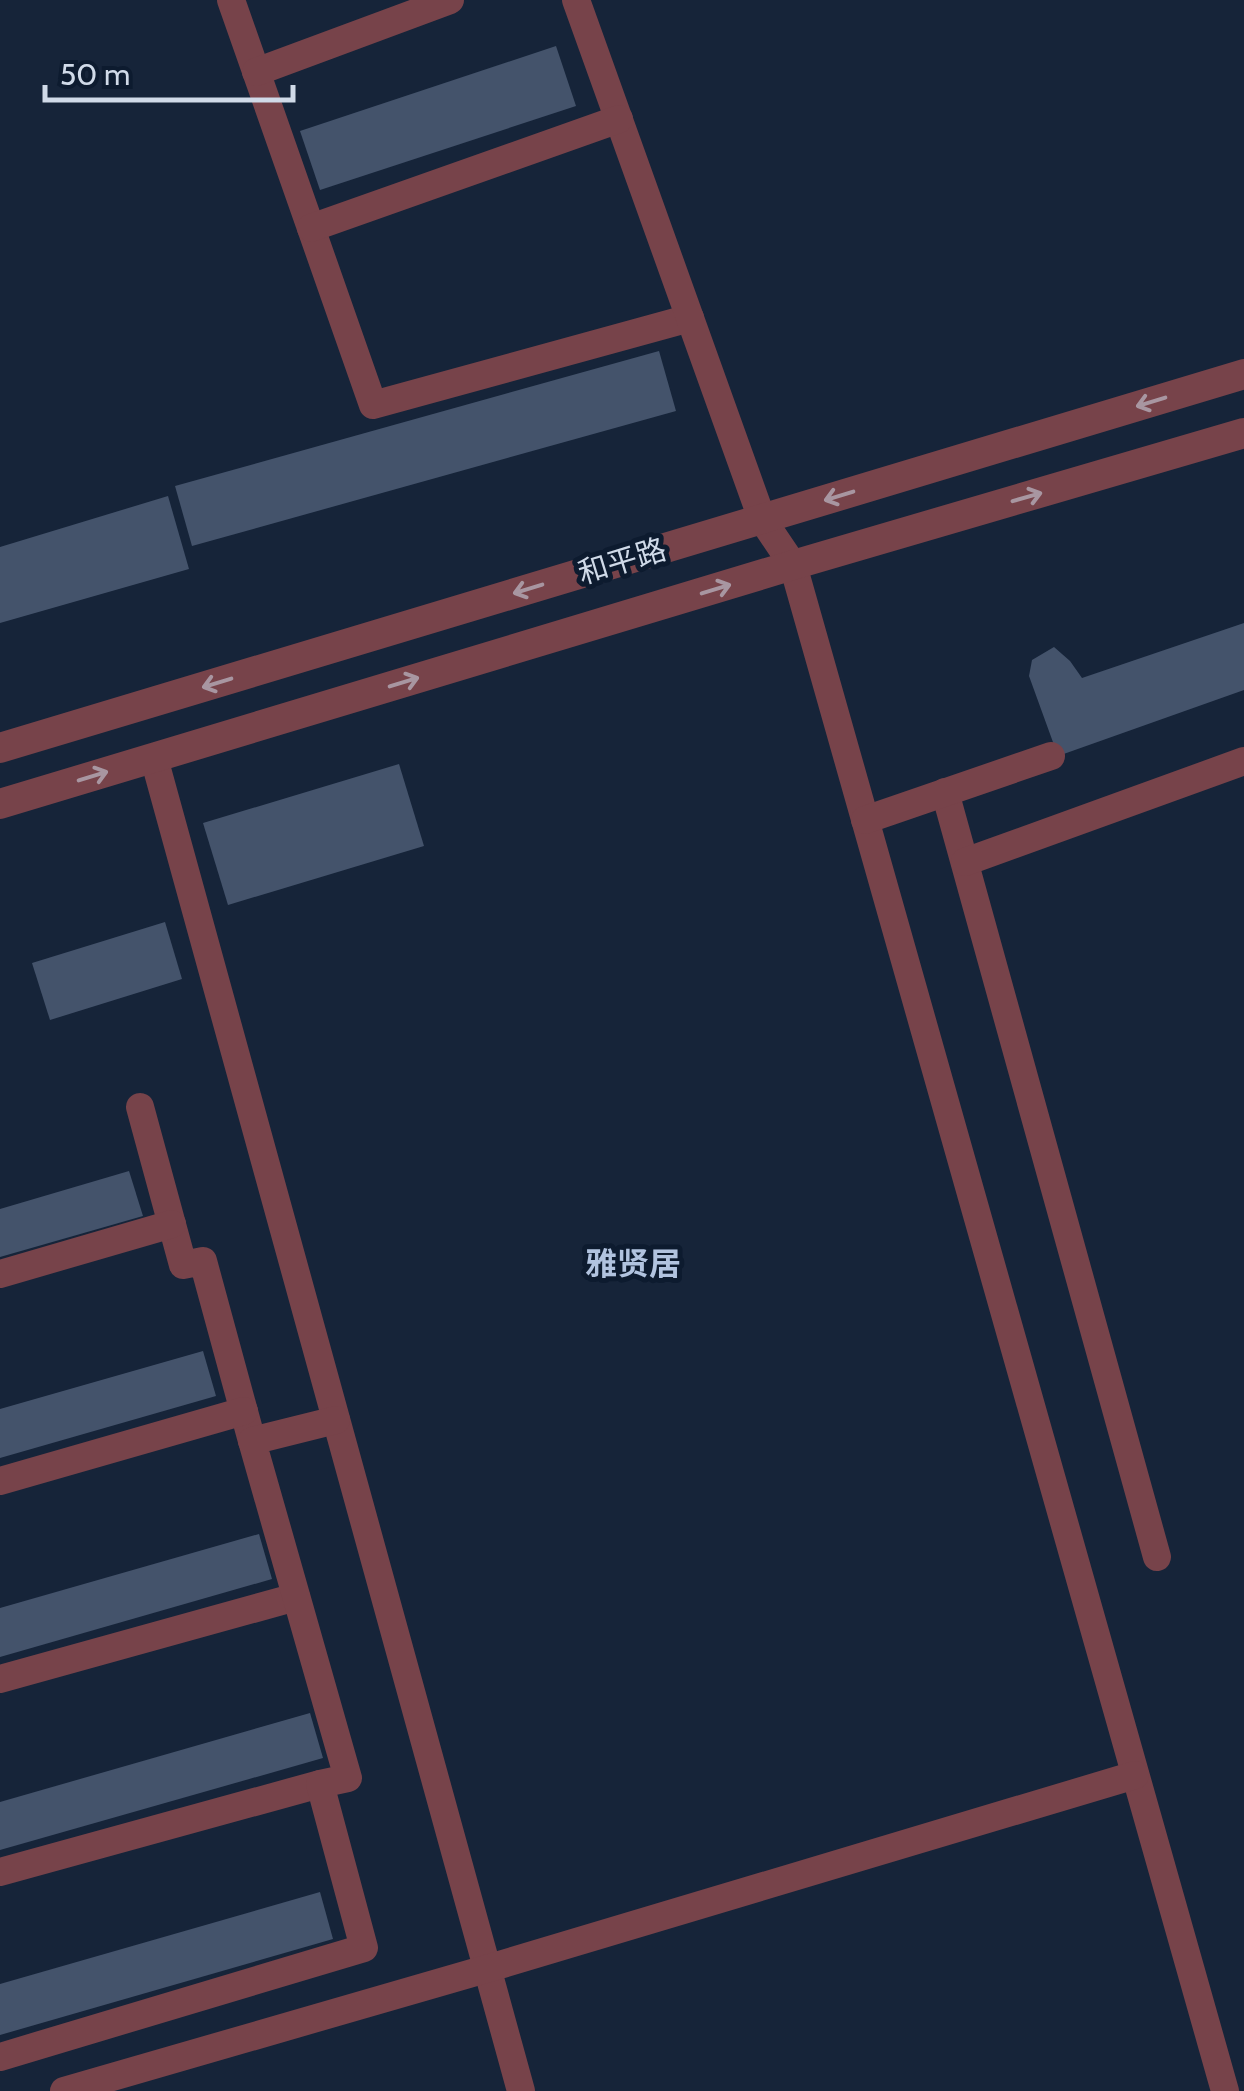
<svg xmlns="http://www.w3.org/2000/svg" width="1244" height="2091" font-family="Cabin,'Noto Sans SC',sans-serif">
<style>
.building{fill:#44536b}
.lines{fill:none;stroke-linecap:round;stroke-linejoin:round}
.minor{stroke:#77434a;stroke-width:28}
.tertiary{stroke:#77434a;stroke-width:30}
.oneway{stroke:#a896a1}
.labels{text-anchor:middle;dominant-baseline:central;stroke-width:10;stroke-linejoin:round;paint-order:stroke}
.street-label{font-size:30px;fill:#d0dae8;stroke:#0d1b2f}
.neighbourhood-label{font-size:32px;font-weight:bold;fill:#b1c3df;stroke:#0d1b2f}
</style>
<rect width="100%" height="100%" fill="#162439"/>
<g class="building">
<polygon points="556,46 576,106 320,190 300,131"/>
<polygon points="659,351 676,411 192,546 175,486"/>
<polygon points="168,496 189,569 0,623 0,547"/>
<polygon points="1244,623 1244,690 1058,756 1029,676 1032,660 1054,647 1070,661 1082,678"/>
<polygon points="399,764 424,846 228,905 203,823"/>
<polygon points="165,922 182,979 50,1020 32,963"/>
<polygon points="129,1171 143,1216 0,1257 0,1209"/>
<polygon points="203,1351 216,1396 0,1458 0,1409"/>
<polygon points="259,1534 272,1579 0,1657 0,1608"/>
<polygon points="310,1713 323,1758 0,1850 0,1802"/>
<polygon points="320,1892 333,1939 0,2035 0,1984"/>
</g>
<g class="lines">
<g class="minor">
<polyline points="231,0 373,405 690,318"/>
<polyline points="576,0 762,519 793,565 1225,2091"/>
<polyline points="256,72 450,0"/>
<polyline points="311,228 619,119"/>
<polyline points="154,758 521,2091"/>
<polyline points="945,792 1157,1557"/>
<polyline points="865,820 1051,756"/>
<polyline points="965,862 1244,761"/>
<polyline points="140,1107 183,1265 203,1261 252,1441"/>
<polyline points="0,1274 172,1224"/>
<polyline points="0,1481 244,1411"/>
<polyline points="0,1679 296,1597"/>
<polyline points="0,1872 320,1784"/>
<polyline points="0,2057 364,1948 320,1784 348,1778 252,1441 336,1420"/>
<polyline points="64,2091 486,1969 1135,1775"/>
</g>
<g class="tertiary">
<polyline points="0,748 1244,374"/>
<polyline points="0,804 793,565 1244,433"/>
</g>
</g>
<defs><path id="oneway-shaft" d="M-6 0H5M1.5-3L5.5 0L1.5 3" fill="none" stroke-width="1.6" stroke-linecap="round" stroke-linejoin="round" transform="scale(2.5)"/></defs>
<g class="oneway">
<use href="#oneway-shaft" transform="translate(1151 402) rotate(163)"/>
<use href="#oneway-shaft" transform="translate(839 496) rotate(163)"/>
<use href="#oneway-shaft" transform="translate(1027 497) rotate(-16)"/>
<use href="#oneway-shaft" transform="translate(528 589) rotate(163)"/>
<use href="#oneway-shaft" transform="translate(716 589) rotate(-17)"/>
<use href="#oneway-shaft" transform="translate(404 682) rotate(-17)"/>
<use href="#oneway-shaft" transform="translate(217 683) rotate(163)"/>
<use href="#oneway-shaft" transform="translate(93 776) rotate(-17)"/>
</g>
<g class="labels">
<g class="street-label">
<text transform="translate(622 561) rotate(-17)">和平路</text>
</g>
<g class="neighbourhood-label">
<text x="633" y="1263">雅贤居</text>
</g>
</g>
<path d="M45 85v15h248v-15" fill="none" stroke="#d0dae8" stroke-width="5"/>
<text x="60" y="85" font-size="30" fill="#d0dae8" stroke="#0d1b2f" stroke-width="8" paint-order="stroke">50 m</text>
</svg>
